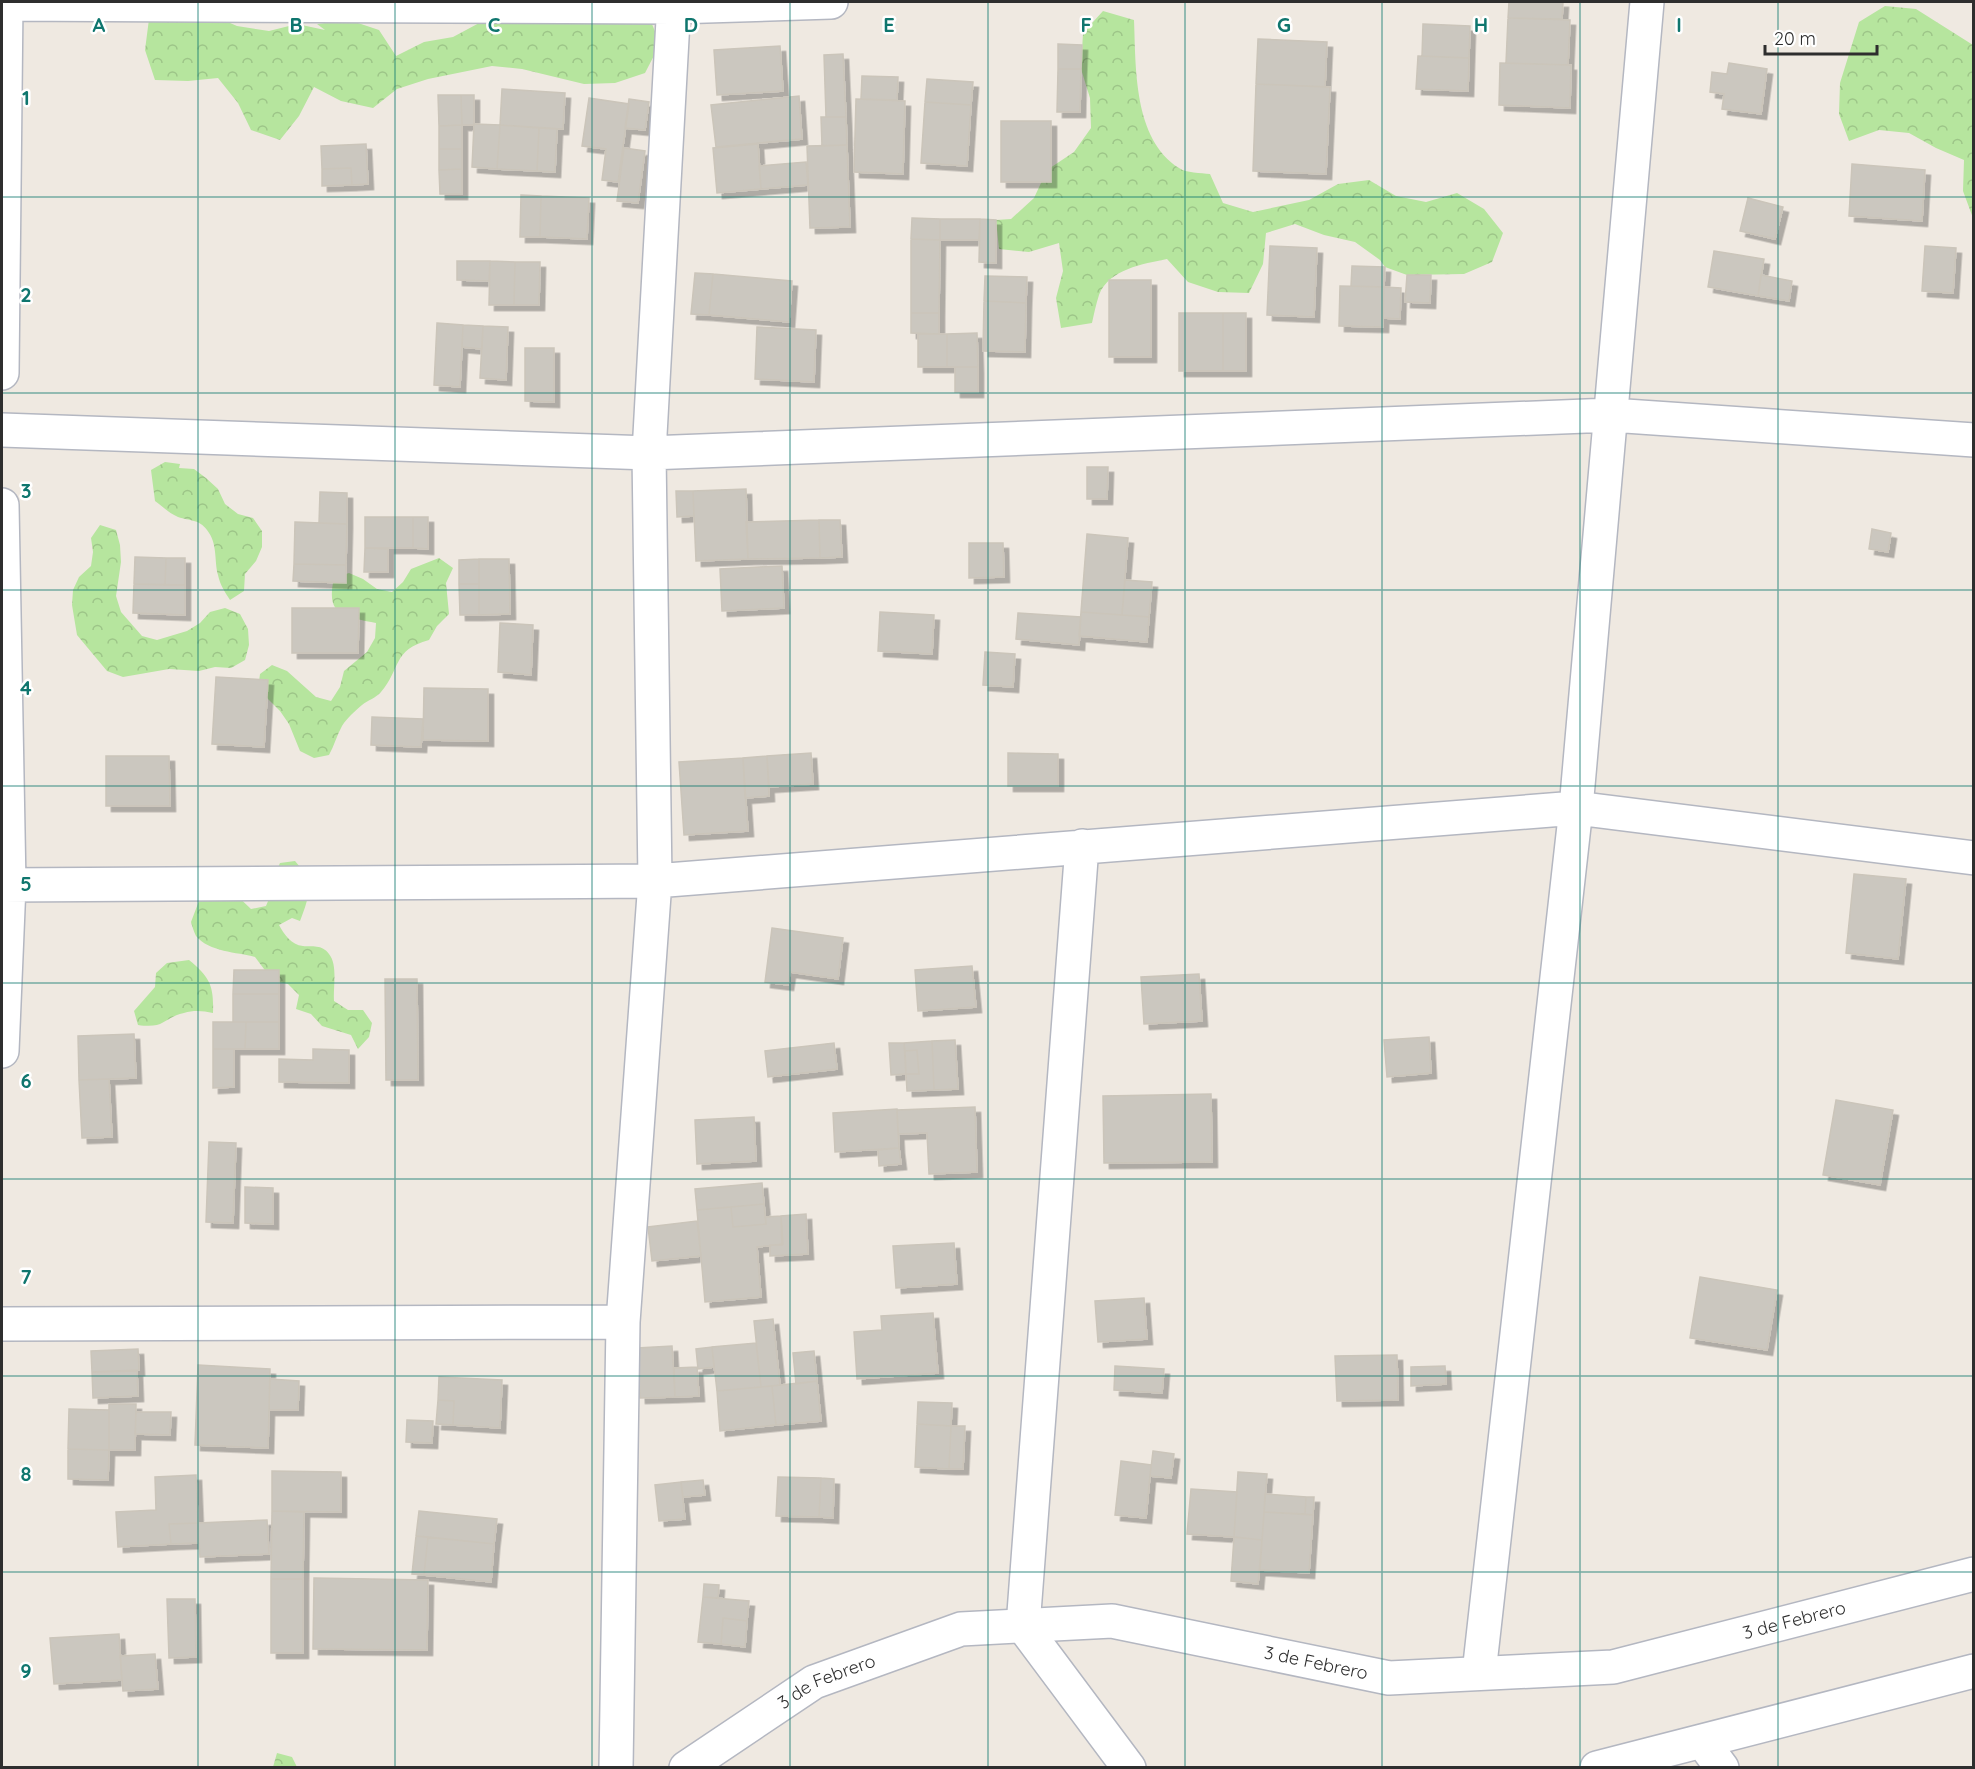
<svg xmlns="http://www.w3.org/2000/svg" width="1975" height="1769" font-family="Quicksand,sans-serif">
<defs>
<pattern id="forest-crowns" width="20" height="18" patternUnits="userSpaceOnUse" patternTransform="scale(1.5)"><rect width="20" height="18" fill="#b6e59e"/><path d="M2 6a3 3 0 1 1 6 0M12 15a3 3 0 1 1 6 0" fill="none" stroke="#9dc588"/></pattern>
<filter id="shadow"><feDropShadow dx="5.5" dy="5.5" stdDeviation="0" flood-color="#0004"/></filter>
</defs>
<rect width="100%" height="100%" fill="#efe9e1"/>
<path fill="url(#forest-crowns)" d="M1885,6L1916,9L1973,45V218L1963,191L1964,160L1936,148L1909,133L1879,130L1849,141L1839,114L1840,83L1859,22Z
M1103,11L1134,20C1136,67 1133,139 1179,168C1186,173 1201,173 1210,174L1223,203L1253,212L1309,200L1338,184L1369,180L1396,196L1426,202L1457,193L1484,209L1503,233L1492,262L1464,274L1407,275L1385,267L1380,260L1355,242L1324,235L1295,224L1266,233L1263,264L1249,293L1218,292L1188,282L1167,259C1143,264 1109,269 1099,295C1096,304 1094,314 1092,323L1061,328L1056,298L1063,271L1059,243L1029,252L999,249L996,220L1011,219L1034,198L1047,170L1074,152L1091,128L1090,98L1081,69L1083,33Z
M207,13L237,26L269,31L297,24L325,30L317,24L349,20L379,30L396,56L424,42L453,37L481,22L648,14L660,44L645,73L615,83L584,84L522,69L492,66L428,79L397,89L373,108L341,101L314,87L299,116L280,140L251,130L238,103L218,78L188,81L155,80L145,50L149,19Z
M165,462L180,464L179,468L194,469L206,478L218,489L225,504L238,514L253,518L262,531V547L256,561L245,574L244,591L230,600C225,592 220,585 218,575C214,560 218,544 207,530C199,519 190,521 178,517C169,513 163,507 155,501L151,470Z
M100,525L116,530L120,545L121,562L116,596L121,612L142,636L157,640L187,631L200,623L210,612L225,608L240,614L248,629L249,645L245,660L231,668L215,667L199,671L169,669L123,677L107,671L77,635L72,605L73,590L79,577L91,566L93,552L91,538Z
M439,558L453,568L446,583L449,614L437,626L429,640C392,650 401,669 381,692C376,698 368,700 362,705C355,711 347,718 342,726C337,735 334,746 329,755L314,758L300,751L289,724L280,711L258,689L260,674L272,665L287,671L316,697L331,701L340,687L344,671L367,652L375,638L376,623C345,616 325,617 334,578L349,573L363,579L377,589L392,592L403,582L411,569Z
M295,861C314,883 310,895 300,921L292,918L279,925C284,934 291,945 303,946C312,947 322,944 329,954C338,965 333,987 334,1001L348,1010H363L372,1023L369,1037L358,1049L351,1035L322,1026L311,1014L296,1009L299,995L288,984L273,981L255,957C237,952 209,952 196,936C194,932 192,926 191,922L202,893L228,887L251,909L266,906C273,891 273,877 280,863Z
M189,960C210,977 214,986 213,1013C203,1011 194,1010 184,1013C162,1018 166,1029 138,1025L134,1011L155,987L156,973L167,963Z
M277,1753L292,1757L297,1767H273Z"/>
<path fill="#cbc7bf" stroke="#cbc5ba" stroke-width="1.5" filter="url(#shadow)" d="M1509,2H1563L1562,19L1508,18Z
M1508,18L1570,20L1568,65L1506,63Z
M1423,24L1470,26L1469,58L1422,56Z
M1258,39L1327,42L1325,87L1256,84Z
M1058,44L1082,45L1081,69H1058Z
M780,46L783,91L717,95L714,50Z
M843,54L846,117H826L824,55Z
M1418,56L1469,58L1468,91L1416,89Z
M1500,63L1571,65L1570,108L1499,105Z
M1729,63L1767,69L1761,114L1722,109L1724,94L1710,92L1712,72L1727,74Z
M1058,69H1081L1080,112H1057Z
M862,76L898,77L897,100L861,99Z
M927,79L973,82L971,105L925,102Z
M1256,84L1330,87L1326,174L1253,171Z
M502,89L565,93L563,129L500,125Z
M438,95H461L462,125L439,126Z
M461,95H474V125H462Z
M799,96L802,139L716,147L711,105Z
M589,98L629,104L618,182L602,180L606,149L582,146Z
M629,99L649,102L645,130L625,128Z
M856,99L905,101L903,174L854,172Z
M925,102L971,105L967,166L921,163Z
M821,117H846L847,145L822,146Z
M1001,121H1051V182H1001Z
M474,124L500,125L497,169L472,167Z
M462,125V149H439V126Z
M500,125L539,128L537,171L497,169Z
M539,128L557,129L555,172L537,171Z
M366,144L368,184L352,185L351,168L322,169L321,146Z
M758,144L761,189L717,193L713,148Z
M847,145L850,227L810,228L807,146Z
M624,148L645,151L638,203L617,201Z
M439,149H462V169L439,170Z
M806,162L808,185L761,189L759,166Z
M1852,164L1925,170L1922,221L1849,216Z
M351,168L352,185L322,186V169Z
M462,169V194H440L439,170Z
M521,195L541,196L540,237H520Z
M541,196L589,198L587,239L540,237Z
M1748,198L1783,207L1775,239L1740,231Z
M912,218L940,219V240L911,239Z
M940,219H980L979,240H940Z
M980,219L996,220V263L979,262Z
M911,239L940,240L939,313H911Z
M1270,246L1317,248L1314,317L1267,315Z
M1925,246L1956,248L1953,293L1922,291Z
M1714,251L1764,259L1758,296L1708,287Z
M457,261H490L489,281L457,280Z
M490,261L515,262L514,305H489Z
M515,262H540L539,305H514Z
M1352,266L1385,267L1384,287L1351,286Z
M695,273L713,274L709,315L691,314Z
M713,274L792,281L789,322L709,315Z
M1407,275H1431L1430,303L1405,302Z
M1761,275L1792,281L1789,301L1758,296Z
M985,276L1027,277L1026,303L984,301Z
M1109,280H1151V357H1109Z
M1340,286L1384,287L1383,327L1339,326Z
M1384,287L1401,288L1400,319L1383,318Z
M984,301L1026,303L1025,352L983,351Z
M911,313H939V334L911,333Z
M1179,313H1223V371H1179Z
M1223,313H1246V371H1223Z
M437,323L463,325L460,387L434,385Z
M463,325L483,326L482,349L462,347Z
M483,326L508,327L506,380L480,378Z
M757,327L816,330L814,382L755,379Z
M977,333L978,367H947V334Z
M918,334H947V367H918Z
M525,348H554V402L525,401Z
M955,367H978V392H955Z
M1087,467H1108L1107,499H1087Z
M746,489L748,559L696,561L693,491Z
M676,491H693L694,516L677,517Z
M320,492L347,493V524L319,523Z
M365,517H413V548H365Z
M413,517H428V549L413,548Z
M819,520H840L842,557L820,558Z
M819,520L820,558L748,559L746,522Z
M295,522L347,524L346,565L294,564Z
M1872,529L1891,533L1888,552L1869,549Z
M1087,534L1128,538L1122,615L1081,612Z
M969,543H1003L1004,577L969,578Z
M365,548L388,549V572H364Z
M135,557L166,558L165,585L134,584Z
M166,558H185V585H165Z
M479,559V584H459V560Z
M479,559H509L510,614L479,615Z
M294,564L346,565V583L293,581Z
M782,566L784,608L722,611L720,569Z
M1125,580L1152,582L1149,617L1122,615Z
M134,584L185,585V615L133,613Z
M459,584H479V615H460Z
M292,608H359L358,653H292Z
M880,612L934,615L932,654L878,651Z
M1081,612L1149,617L1147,642L1079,636Z
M1018,613L1081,617L1079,645L1016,639Z
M500,623L533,625L531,675L498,672Z
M985,652L1015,654L1013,687L983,685Z
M216,677L268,680L264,747L212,744Z
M424,688L488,689V741L423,740Z
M372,717L423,719L421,747L371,745Z
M811,753L813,784L769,787L767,756Z
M1008,753L1058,754V786H1008Z
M106,756H169L170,806H106Z
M767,756L769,796L745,798L743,758Z
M743,758L748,831L684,835L679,762Z
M1854,874L1906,879L1898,959L1846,953Z
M772,928L843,938L838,979L790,972L788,985L765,982Z
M972,966L976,1007L918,1011L915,970Z
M234,970H279V994H233Z
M1199,974L1202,1021L1144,1024L1141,977Z
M385,979H417L418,1080H386Z
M233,994H279V1022H233Z
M213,1022H246L245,1049H213Z
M246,1022H279V1049H245Z
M134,1034L136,1078L79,1080L78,1036Z
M1429,1037L1431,1073L1387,1077L1384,1040Z
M955,1040L958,1089L934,1090L932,1041Z
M932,1041L934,1090L907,1091L906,1074H919L917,1050L905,1051L904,1043Z
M834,1043L837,1069L768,1077L765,1051Z
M889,1043H904L906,1074L891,1075Z
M213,1049H234V1087L213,1088Z
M313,1049L349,1050V1083L279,1082V1059L313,1060Z
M917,1050L919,1074H906L905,1051Z
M109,1079L112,1137L82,1138L79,1080Z
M1211,1094L1212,1162L1104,1163L1103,1096Z
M1836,1100L1893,1110L1880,1185L1823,1175Z
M975,1107L977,1172L929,1174L927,1133L898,1134L897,1110Z
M897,1109L899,1148L835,1152L833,1113Z
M754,1117L756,1161L697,1164L695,1120Z
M209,1142L236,1143L233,1223L206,1222Z
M899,1148L901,1164L879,1166L878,1150Z
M762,1183L764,1204L697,1210L695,1189Z
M245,1187L273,1188V1224L245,1223Z
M764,1204L766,1224L733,1227L731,1207Z
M731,1207L733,1227L766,1224L765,1217L781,1216L783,1244L757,1247L761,1297L705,1302L697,1210Z
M806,1214L808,1254L770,1256V1245H782L781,1216Z
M697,1221L701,1256L652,1261L648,1227Z
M954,1243L957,1284L896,1288L893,1246Z
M1700,1277L1777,1290L1767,1350L1690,1338Z
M1144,1298L1147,1339L1098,1342L1095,1301Z
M933,1313L938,1373L857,1379L854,1332L882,1330L881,1316Z
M773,1319L780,1385L761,1387L754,1321Z
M756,1343L761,1387L717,1391L712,1347Z
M672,1346L675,1397L640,1398L637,1348Z
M712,1347L714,1367L698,1369L696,1349Z
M138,1349L139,1370L92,1372L91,1351Z
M814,1351L817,1381L796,1384L793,1353Z
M1397,1355L1398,1400L1337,1401L1335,1356Z
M198,1365L270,1369L268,1448L195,1445Z
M1115,1366L1164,1369L1162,1393L1114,1390Z
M1445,1366L1446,1384L1411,1386V1367Z
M697,1367L699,1396L675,1397L674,1368Z
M137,1371L138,1396L93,1398L92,1372Z
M439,1377L502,1380L500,1428L453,1425L454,1401L438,1400Z
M270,1379L299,1381L298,1410H269Z
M817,1381L821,1421L776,1425L772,1386Z
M772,1386L776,1425L720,1431L717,1391Z
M438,1400L454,1401L453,1425L436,1424Z
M918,1402L952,1403L951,1426L917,1424Z
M109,1404H136L135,1450H109Z
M69,1409L109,1410V1450L68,1449Z
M136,1412H171L170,1435L135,1434Z
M407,1420L433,1421L432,1443L406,1442Z
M917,1424L951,1426L949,1469L915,1467Z
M951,1426H965L963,1469H949Z
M68,1449L109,1450L108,1480L68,1479Z
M1153,1451L1174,1454L1171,1478L1150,1476Z
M1121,1461L1151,1465L1146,1518L1115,1515Z
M272,1471L341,1472V1512L272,1511Z
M1238,1472L1267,1474L1262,1540L1234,1537Z
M196,1475L198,1523L169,1524L171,1544L118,1547L116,1512L156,1510L155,1477Z
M778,1477L821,1478L819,1517L776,1516Z
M821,1478L834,1479L833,1518L819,1517Z
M703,1480L705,1495L683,1497L681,1482Z
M681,1482L685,1519L659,1521L655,1485Z
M1191,1489L1237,1492L1234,1537L1187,1534Z
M1265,1494L1306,1497L1305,1514L1264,1512Z
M1306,1497H1314L1313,1515L1305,1514Z
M272,1511L304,1512L303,1579H271Z
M419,1511L497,1519L494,1544L416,1536Z
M1264,1512L1313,1515L1309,1573L1260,1570Z
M267,1520L269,1554L200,1557L198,1523Z
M198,1523L199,1543L171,1544L169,1524Z
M416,1536L428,1537L424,1575L412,1574Z
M428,1537L494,1544L491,1582L424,1575Z
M1234,1537L1262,1540L1258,1584L1231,1581Z
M314,1578L428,1580L427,1650L313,1649Z
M271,1579H303V1653H271Z
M704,1584L719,1585L718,1598L703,1597Z
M703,1597L749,1601L747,1621L723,1618L721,1644L698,1642Z
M167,1599H195L196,1657L169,1658Z
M723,1618L747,1621L745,1647L721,1644Z
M119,1634L122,1680L54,1684L50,1638Z
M155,1654L158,1689L123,1691L120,1656Z"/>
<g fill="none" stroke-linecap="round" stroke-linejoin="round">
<g stroke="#b4b7c1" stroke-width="36">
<path id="street" d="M2,4L674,7L831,2
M2,373L6,2
M2,430L649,453L1611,415L1974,440
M2,505L9,885L2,1051
M1082,846L1023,1626L1129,1768
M2,885L655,881L1576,808L1974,858
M2,1324L623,1322
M1479,1673L1576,808L1647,2
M1702,1741L1722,1768
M616,1768L623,1322L655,881L649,453L674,2
M1597,1768L1974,1671"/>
</g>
<g stroke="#b4b7c1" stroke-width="36">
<g id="secondary">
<path id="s1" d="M686,1768L814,1682L961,1629L1112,1621L1389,1678L1613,1667L1974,1574"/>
</g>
</g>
<use href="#street" stroke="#fff" stroke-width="33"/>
<use href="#secondary" stroke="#fff" stroke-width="33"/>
</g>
<path fill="none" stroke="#0f766e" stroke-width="1.5" stroke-opacity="0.55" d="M198,2V1768M395,2V1768M592,2V1768M790,2V1768M988,2V1768M1185,2V1768M1382,2V1768M1580,2V1768M1778,2V1768M2,197H1974M2,393H1974M2,590H1974M2,786H1974M2,983H1974M2,1179H1974M2,1376H1974M2,1572H1974"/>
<g text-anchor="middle" stroke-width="5" stroke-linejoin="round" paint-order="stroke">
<g font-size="18" fill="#2e2e2e" stroke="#fff">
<text dy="6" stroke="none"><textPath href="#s1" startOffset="1156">3 de Febrero</textPath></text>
<text dy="6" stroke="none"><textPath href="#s1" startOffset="670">3 de Febrero</textPath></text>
<text dy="6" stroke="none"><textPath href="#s1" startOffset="166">3 de Febrero</textPath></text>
</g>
</g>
<g font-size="20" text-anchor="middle" font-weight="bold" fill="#0f766e" stroke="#fff" stroke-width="5" stroke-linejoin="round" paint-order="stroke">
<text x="99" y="32">A</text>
<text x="296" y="32">B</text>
<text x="494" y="32">C</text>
<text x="691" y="32">D</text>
<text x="889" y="32">E</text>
<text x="1086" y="32">F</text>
<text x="1284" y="32">G</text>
<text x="1481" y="32">H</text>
<text x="1679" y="32">I</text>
<text x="26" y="105">1</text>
<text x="26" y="302">2</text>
<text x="26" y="498">3</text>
<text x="26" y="695">4</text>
<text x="26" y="891">5</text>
<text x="26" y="1088">6</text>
<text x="26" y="1284">7</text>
<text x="26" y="1481">8</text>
<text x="26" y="1678">9</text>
</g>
<rect width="1975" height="1769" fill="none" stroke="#2e2e2e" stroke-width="6"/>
<path d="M1765 45v9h112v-9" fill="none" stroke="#2e2e2e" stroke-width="3"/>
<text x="1774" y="45" font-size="18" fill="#2e2e2e" stroke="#ffffff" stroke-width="4.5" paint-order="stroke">20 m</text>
</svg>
